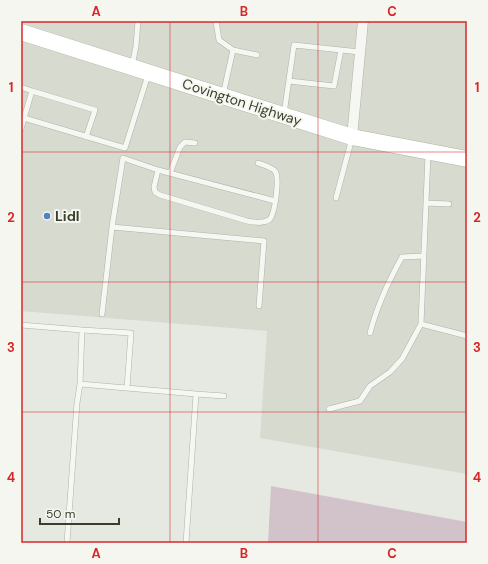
<svg xmlns="http://www.w3.org/2000/svg" width="488" height="564" font-family="'DM Sans',sans-serif">
<rect width="100%" height="100%" fill="#e6e9e1"/>
<path fill="#d6dacf" d="M21,21H467V474L260,438L267,331L21,311Z"/>
<path fill="#d2c3cb" d="M271,486L467,522V543H268Z"/>
<g fill="none" stroke-linecap="round" stroke-linejoin="round">
<g stroke="#aeb3a6" stroke-width="6">
<path id="lane" d="M216,21L219,40L233,50L223,95
M233,50L257,55
M132,66L136,46L138,21
M289,81L334,86L341,50
M21,87L32,91
M284,114L294,45L360,52
M24,118L32,91L95,110L86,137
M21,129L24,118L125,148L148,75
M158,170L154,187L155,192L160,195L247,221C254,222 262,224 269,220C275,215 280,178 275,171C271,167 263,165 258,163
M170,173L180,147L185,142L195,143
M336,198L352,138
M426,203L449,204
M112,227L264,241L259,306
M102,314L112,227L123,158L158,170L275,201
M421,324L467,336
M21,325L82,330L80,384L196,394L186,543
M82,330L131,333L127,388
M370,333C377,306 388,282 402,257L424,256
M196,394L224,396
M329,409L360,401L370,386L390,372L402,359L421,324L428,154
M67,543L77,403L80,384"/>
</g>
<g stroke="#aeb3a6" stroke-width="11">
<path id="street" d="M352,137L363,21"/>
</g>
<g stroke="#aeb4a1" stroke-width="17">
<path id="primary" d="M21,32L352,137L467,159"/>
</g>
<use href="#lane" stroke="#f6f7f3" stroke-width="5"/>
<use href="#street" stroke="#f6f7f3" stroke-width="10"/>
<use href="#primary" stroke="#fff" stroke-width="16"/>
</g>
<path fill="none" stroke="#d62828" stroke-width="1" stroke-opacity="0.55" d="M170,21V543M318,21V543M21,152H467M21,282H467M21,412H467"/>
<circle fill="#4e83c5" stroke="#f5f6f0" stroke-width="1.5" cx="47" cy="216" r="4"/>
<g text-anchor="middle" stroke-width="4" stroke-linejoin="round" paint-order="stroke">
<g font-size="14" fill="#383f2a" stroke="#f5f6f0">
<text transform="translate(242 102) rotate(18)" y="5">Covington Highway</text>
</g>
<g font-size="14" font-weight="bold" fill="#383f2a" stroke="#f5f6f0" text-anchor="start">
<text x="55" y="221">Lidl</text>
</g>
</g>
<rect width="488" height="564" fill="none" stroke="#f5f6f0" stroke-width="44"/>
<path d="M40 518v6h79v-6" fill="none" stroke="#383f2a" stroke-width="2"/>
<text x="46" y="518" font-size="12" fill="#383f2a" stroke="#f5f6f0" stroke-width="3" paint-order="stroke">50 m</text>
<rect x="22" y="22" width="444" height="520" fill="none" stroke="#d62828" stroke-width="1.5"/>
<g font-size="13" text-anchor="middle" font-weight="bold" fill="#d62828">
<text x="96" y="16">A</text>
<text x="244" y="16">B</text>
<text x="392" y="16">C</text>
<text x="11" y="92">1</text>
<text x="477" y="92">1</text>
<text x="11" y="222">2</text>
<text x="477" y="222">2</text>
<text x="11" y="352">3</text>
<text x="477" y="352">3</text>
<text x="11" y="482">4</text>
<text x="477" y="482">4</text>
<text x="96" y="558">A</text>
<text x="244" y="558">B</text>
<text x="392" y="558">C</text>
</g>
</svg>
